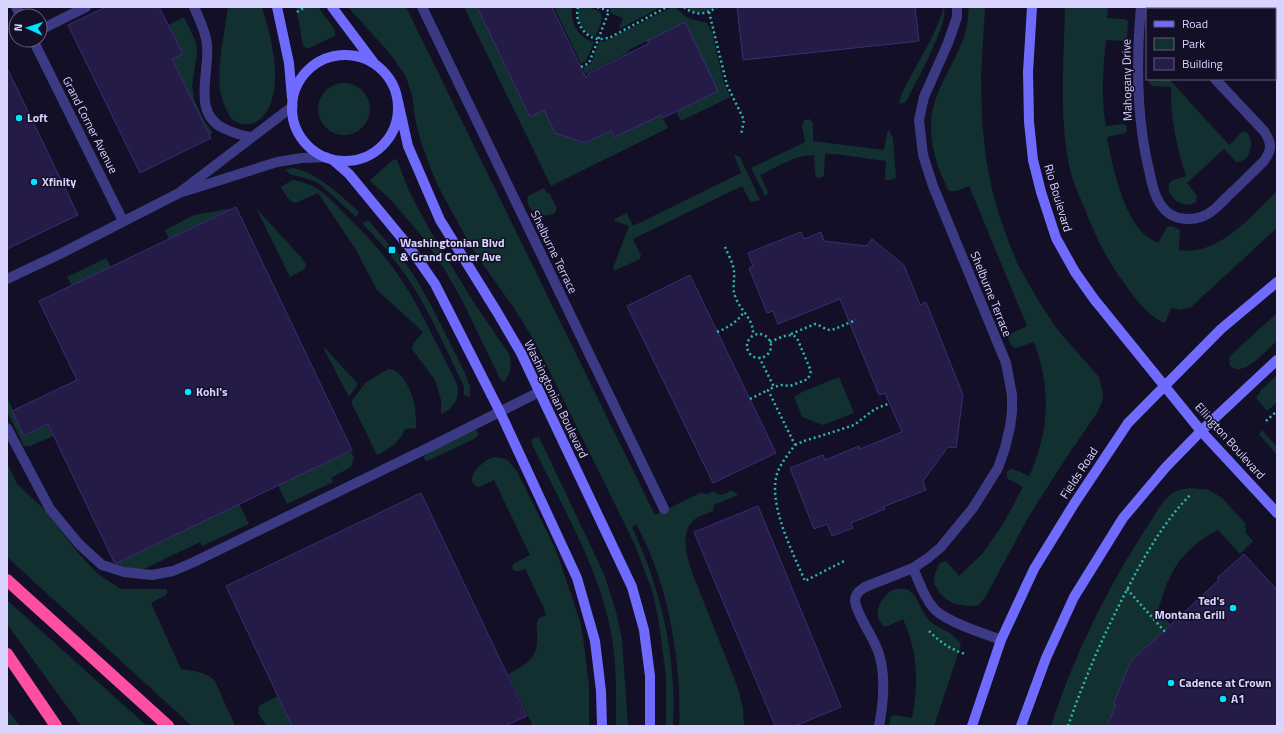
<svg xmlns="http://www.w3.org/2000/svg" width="1284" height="733" font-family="'Titillium Web',sans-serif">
<rect width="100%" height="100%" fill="#130f26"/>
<path fill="#12302f" d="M228,7H262C271,38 281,72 271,103C266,116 256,127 241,124C239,123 235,122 233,120C227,115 221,97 220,89C217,65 225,31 228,7Z
M296,7H318L335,30V36L307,49L303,46Z
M348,7H406L655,515L700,493L708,494L712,492H714L721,495L727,493L731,490L738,494V495L714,505L713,511C706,514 698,516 693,521C679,534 688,560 693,575L738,688L743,708L744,726H679C680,714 679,701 679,689C676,635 663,572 636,524L632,527C661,589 677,657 673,726H666V676L658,617L652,590L634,543L535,342L514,308L489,273L470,245L438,186L431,169L421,142L415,118L412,95L406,77L392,56Z
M464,7H478L544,110L556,133L585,143L611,131L615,137L661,115L668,128L551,186Z
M554,7H572C570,24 578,37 594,42L586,61L581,64Z
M579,7C586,7 603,8 602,19C601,25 597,31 595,37C583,33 574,20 579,7Z
M609,7H661L619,29L623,18L612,14Z
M672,7H676C686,20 693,19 707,23L712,32L723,80L730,97L681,121L676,111L685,23L628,50L629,52L585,74L583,68L591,64L599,42L605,41Z
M685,7H716C706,13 695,15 685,7Z
M944,7C949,23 917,80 908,98L906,102L899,104L901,95C915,66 935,38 944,7Z
M969,7H985L981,78L982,122L986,159L992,189L1000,218L1008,240L1018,265L1038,300L1057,329L1099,377L1103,393L1102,402L1097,413L1066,458L1029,516L986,596L979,605C962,608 945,604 936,587C933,581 934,575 937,569C939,564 941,562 946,561L959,576L982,554L1003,524L1023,487L1008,479L1007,477V472L1011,469H1013L1029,476C1050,431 1051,387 1034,342L1016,348C1011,347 1009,342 1008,337L1010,334L1027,326L969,186C963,188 955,194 948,190C941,174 934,158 932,141C926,98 949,76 963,40C967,29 968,18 969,7Z
M1065,7H1108L1107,18L1124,19L1128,21L1127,38L1126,40L1122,41L1106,40C1103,68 1101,98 1106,126L1123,124L1126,125L1127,130L1125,133L1107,137C1112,165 1123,216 1145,235C1149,238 1154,241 1158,243L1167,227L1172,226L1180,230L1179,250C1219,256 1251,216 1277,191V228L1191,307L1180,310L1171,308L1165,323C1147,316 1133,296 1122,280C1104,256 1093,230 1082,202C1076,188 1070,174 1068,159C1059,109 1064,57 1065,7Z
M184,17L196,42L197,54L192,85L195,102L205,122L213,133L209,135L172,59L183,54L168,25Z
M1149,79H1169L1229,145L1242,132H1247C1255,142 1251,162 1236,162L1224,149L1187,183L1197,196L1196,202C1184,210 1166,198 1169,183L1173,180L1186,176C1176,143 1171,121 1171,87L1152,86L1149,83Z
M318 109a26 26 0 1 1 52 0a26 26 0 1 1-52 0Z
M809,119L813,123V141L884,150L887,133L889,130L893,138L896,178L890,180H886L885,178L886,161L835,154H825L824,176L820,178L816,177L815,173L814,155C795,155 777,167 760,175L768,192L767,195L765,196L751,168L805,142L802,127L804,120Z
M734,155L740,157L760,200L753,202L750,201L742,186L633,239L641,255L640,259L614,271L613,268L629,226L615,221L614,219L627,213L633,226L741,173Z
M394,159L397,160L409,191L428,227L471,298L509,354C512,364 511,373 505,381H503L500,379L462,300L443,267L421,235L389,198L370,181L371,179Z
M293,168C315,171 343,197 359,212L356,217L321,185C312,179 303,178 293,175C290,175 287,171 285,169Z
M292,180C319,184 329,198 347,216C364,232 380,250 394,269C409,290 421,312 432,335C441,351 449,368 457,384C460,399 454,408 441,414V400L435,380L412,349L413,344L423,332L377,290L356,250L318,193L296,203C288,202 285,193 281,187Z
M544,188L547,193H549L557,208L555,213C544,220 524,211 528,196Z
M233,208L169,239L165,230L194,215Z
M256,208L257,209L264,217L301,257L306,264L305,269L290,277Z
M368,220L391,247L387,250L362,223Z
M396,250L417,280L433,309L465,373L470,387V397L464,395V387L461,380C441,339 421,291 391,256Z
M106,258L111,267L72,286L67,277Z
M1277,313V341C1268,349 1249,371 1236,369C1235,369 1231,366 1230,366L1229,359L1232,354Z
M325,348L358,384L349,397L324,349Z
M388,369C402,368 411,391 414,402C416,411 416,420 416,428L405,429C401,441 388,450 377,455L351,402L365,383Z
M1277,375V402L1267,411L1256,398L1261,390Z
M839,377L854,413L823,425L802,417L794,397L802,392Z
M7,397L24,436L48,425L53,436L30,446H24L7,411Z
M475,430L479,433L476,438L432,459L426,461L425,460L424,457L426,454Z
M1262,430L1277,447V455L1259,434Z
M539,437L604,574L616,611L622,640L628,726H616C616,695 617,663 611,632C598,564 560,504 531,442L533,438Z
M351,451L354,458L351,467L331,478L333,482L287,504L278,485Z
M494,457L503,458L508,460L518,473L554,546L560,562L580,621L584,644L589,686V726H533L508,674C520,668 536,660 537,644C538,637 536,629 537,622L539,618L546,615L543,606L525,569C520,571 516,574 512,568L513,564L530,555L494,480L479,487C460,481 484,459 494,457Z
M7,463L17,484L43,508L79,554L98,574L121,589H166L167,592L166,595L151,603L181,669C192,671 206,671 215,681L235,726H192L7,557Z
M1190,488L1209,490L1222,498L1245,523L1246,533L1253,541L1240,554L1218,530C1199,539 1180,556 1171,575C1165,586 1162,599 1158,610L1170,624L1161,633L1116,705L1107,726H1051C1074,655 1108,586 1149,524C1156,513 1163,498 1175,492C1179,489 1186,489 1190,488Z
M239,504L249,524L202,546L200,542L140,571L115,564Z
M895,589C900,589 906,588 910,591C919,598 921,612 929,620C940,631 952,629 961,645L934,726H890C889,723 890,718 893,715L912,718C919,680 918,654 903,619L888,626H884C870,615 882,594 895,589Z
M7,600L147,726H81L7,624Z
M278,696L292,726H267C263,720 255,713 260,705Z
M7,709L20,726H7Z"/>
<path fill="#241b47" stroke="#3b2d73" d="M106,7H159L183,54L172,59L211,138L140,173L68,25Z
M477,7H552L586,78L589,73L650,43L647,41L685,22L718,91L663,118L661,115L615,137L611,131L585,143L555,133L544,110L530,117Z
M737,7H915L919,41L743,60Z
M7,68L78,215L7,249Z
M236,207L352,450L117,563L114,562L48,424L24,436L12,411L77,380L39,301Z
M801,232L804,239L821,232L824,241L866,246L872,239L904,265L920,305L926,302L963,395L956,448L948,447L923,481L926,490L883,507L885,509L851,523L853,528L832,536L827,524L814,529L790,468L823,455L825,460L859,446L860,449L902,432L885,393L879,395L840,299L778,324L773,311L767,313L749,268L753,266L748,253Z
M690,275L776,453L713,483L627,306Z
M421,493L527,716L505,726H292L226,586Z
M758,506L841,707L795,726H775L694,532Z
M1244,554L1277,590V726H1107L1116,705L1113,704L1131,661L1219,580L1217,578Z"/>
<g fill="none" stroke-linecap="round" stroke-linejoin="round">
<path stroke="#2fb8b0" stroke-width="2.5" stroke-dasharray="2 3" stroke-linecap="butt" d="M578,7C574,21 584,38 599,39C602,39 606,38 609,38L667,7
M684,7C694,16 706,15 717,7
M297,12L305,7
M709,12L727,85L744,120L741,135
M581,67L589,63L609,11L597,7
M725,247C728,254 733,263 734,271C735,279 732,288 735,296C740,311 754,318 753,335
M717,332C729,327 737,322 744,312
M791,334L815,324C821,325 826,331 832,330L856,320
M747 346a12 12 0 1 1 24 0a12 12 0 1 1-24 0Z
M770,342C778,339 790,331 797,338L811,371L808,379L790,386L781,385L774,387
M759,357L774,387L768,390L795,445C789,453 782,462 778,471C766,501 793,553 805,581L846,560
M750,399L768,390
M1266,421L1277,411
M795,445L804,441L827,434L854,425L875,409L890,403
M1127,589L1166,633
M929,631C940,642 950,649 965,654
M1068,726C1085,677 1105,631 1129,586C1146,553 1164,522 1190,495"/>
<path stroke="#3d3a85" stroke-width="10" d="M16,7L21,16
M194,7C199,19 206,31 207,45C210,73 191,114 225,129C234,133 242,136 252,137
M40,30L86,7
M33,40L123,221
M293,106L179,193L277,162L302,158L326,157
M7,279L60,254L179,193
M7,428L50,509L79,544L102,565L124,572L152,575L173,571L194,562L436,444L539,392"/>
<path stroke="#3d3a85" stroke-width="10" d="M422,7L664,509
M1141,7C1136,62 1136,116 1149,170C1152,184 1155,201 1166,211C1174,219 1190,221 1201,217C1213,213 1222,202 1231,193C1242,183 1253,172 1264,161C1272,149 1272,144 1264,131L1215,79
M913,568L928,558L941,547L973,508L998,468L1005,448L1010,427L1012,412V395L1006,363L933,186L923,155L919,120L924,97L948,43L957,17V7
M879,726C884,700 887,668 875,644C870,633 856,612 855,601C855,594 859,591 865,587L913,568C919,582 927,605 939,613C955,625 983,633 1001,640"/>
<path stroke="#6f6bff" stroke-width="10" d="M277,7L289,63L292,98
M332,7L374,63
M1032,7L1028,72L1029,122L1033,160L1041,192L1056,238L1075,272L1094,299L1201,431L1277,513
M292 108a53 53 0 1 1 106 0a53 53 0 1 1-106 0Z
M397,97L408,146L440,220L497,312L521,353L632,587L644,630L650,676V726
M333,160L349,174L410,248L435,284L500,412L577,578L595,641L601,691L602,726
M972,726L1001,640L1034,569L1074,504L1128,423L1221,329L1277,282
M1021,726L1046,658L1074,597L1123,518L1166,467L1201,431L1277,360"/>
<path stroke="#ff4fa3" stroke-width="12" d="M7,580L168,726
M7,654L56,726"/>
</g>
<g fill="#00e5ff" stroke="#130f26" stroke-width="1.5">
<circle cx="19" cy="118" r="4"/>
<circle cx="34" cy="182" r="4"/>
<rect x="388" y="246" width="8" height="8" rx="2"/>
<circle cx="188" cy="392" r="4"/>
<circle cx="1233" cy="608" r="4"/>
<circle cx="1171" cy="683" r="4"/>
<circle cx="1223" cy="699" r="4"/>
</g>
<g text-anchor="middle" stroke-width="3" stroke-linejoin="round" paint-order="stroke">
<g font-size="12" fill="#d9d4ff" stroke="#130f26">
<text transform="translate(1127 80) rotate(-91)" y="4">Mahogany Drive</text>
<text transform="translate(90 125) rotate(63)" y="4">Grand Corner Avenue</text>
<text transform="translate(1058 198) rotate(73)" y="4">Rio Boulevard</text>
<text transform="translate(554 252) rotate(64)" y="4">Shelburne Terrace</text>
<text transform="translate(991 294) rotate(68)" y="4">Shelburne Terrace</text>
<text transform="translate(556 399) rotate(64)" y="4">Washingtonian Boulevard</text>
<text transform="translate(1230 441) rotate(48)" y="4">Ellington Boulevard</text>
<text transform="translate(1079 473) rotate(-57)" y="4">Fields Road</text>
</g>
<g font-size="12" font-weight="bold" fill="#d9d4ff" stroke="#130f26" text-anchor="start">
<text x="27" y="122">Loft</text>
<text x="42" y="186">Xfinity</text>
<text x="400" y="247">Washingtonian Blvd<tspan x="400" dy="14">&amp; Grand Corner Ave</tspan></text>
<text x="196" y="396">Kohl's</text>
<text x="1225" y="605" text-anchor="end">Ted's<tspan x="1225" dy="14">Montana Grill</tspan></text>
<text x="1179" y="687">Cadence at Crown</text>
<text x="1231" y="703">A1</text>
</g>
</g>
<rect width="1284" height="733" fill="none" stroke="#d9d4ff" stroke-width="16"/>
<rect x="1146" y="8" width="130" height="72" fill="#130f26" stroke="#625e7d"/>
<rect x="1154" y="21" width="20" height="6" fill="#6f6bff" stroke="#625e7d"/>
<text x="1182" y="28" font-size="12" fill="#d9d4ff">Road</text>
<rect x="1154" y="38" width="20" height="12" fill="#12302f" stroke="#625e7d"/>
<text x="1182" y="48" font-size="12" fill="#d9d4ff">Park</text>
<rect x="1154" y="58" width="20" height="12" fill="#241b47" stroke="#625e7d"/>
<text x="1182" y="68" font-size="12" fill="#d9d4ff">Building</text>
<g transform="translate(28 28) rotate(273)"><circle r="19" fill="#130f26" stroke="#625e7d"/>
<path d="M0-3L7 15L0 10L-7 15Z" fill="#00e5ff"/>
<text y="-6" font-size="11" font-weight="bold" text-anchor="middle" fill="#d9d4ff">N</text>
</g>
</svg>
